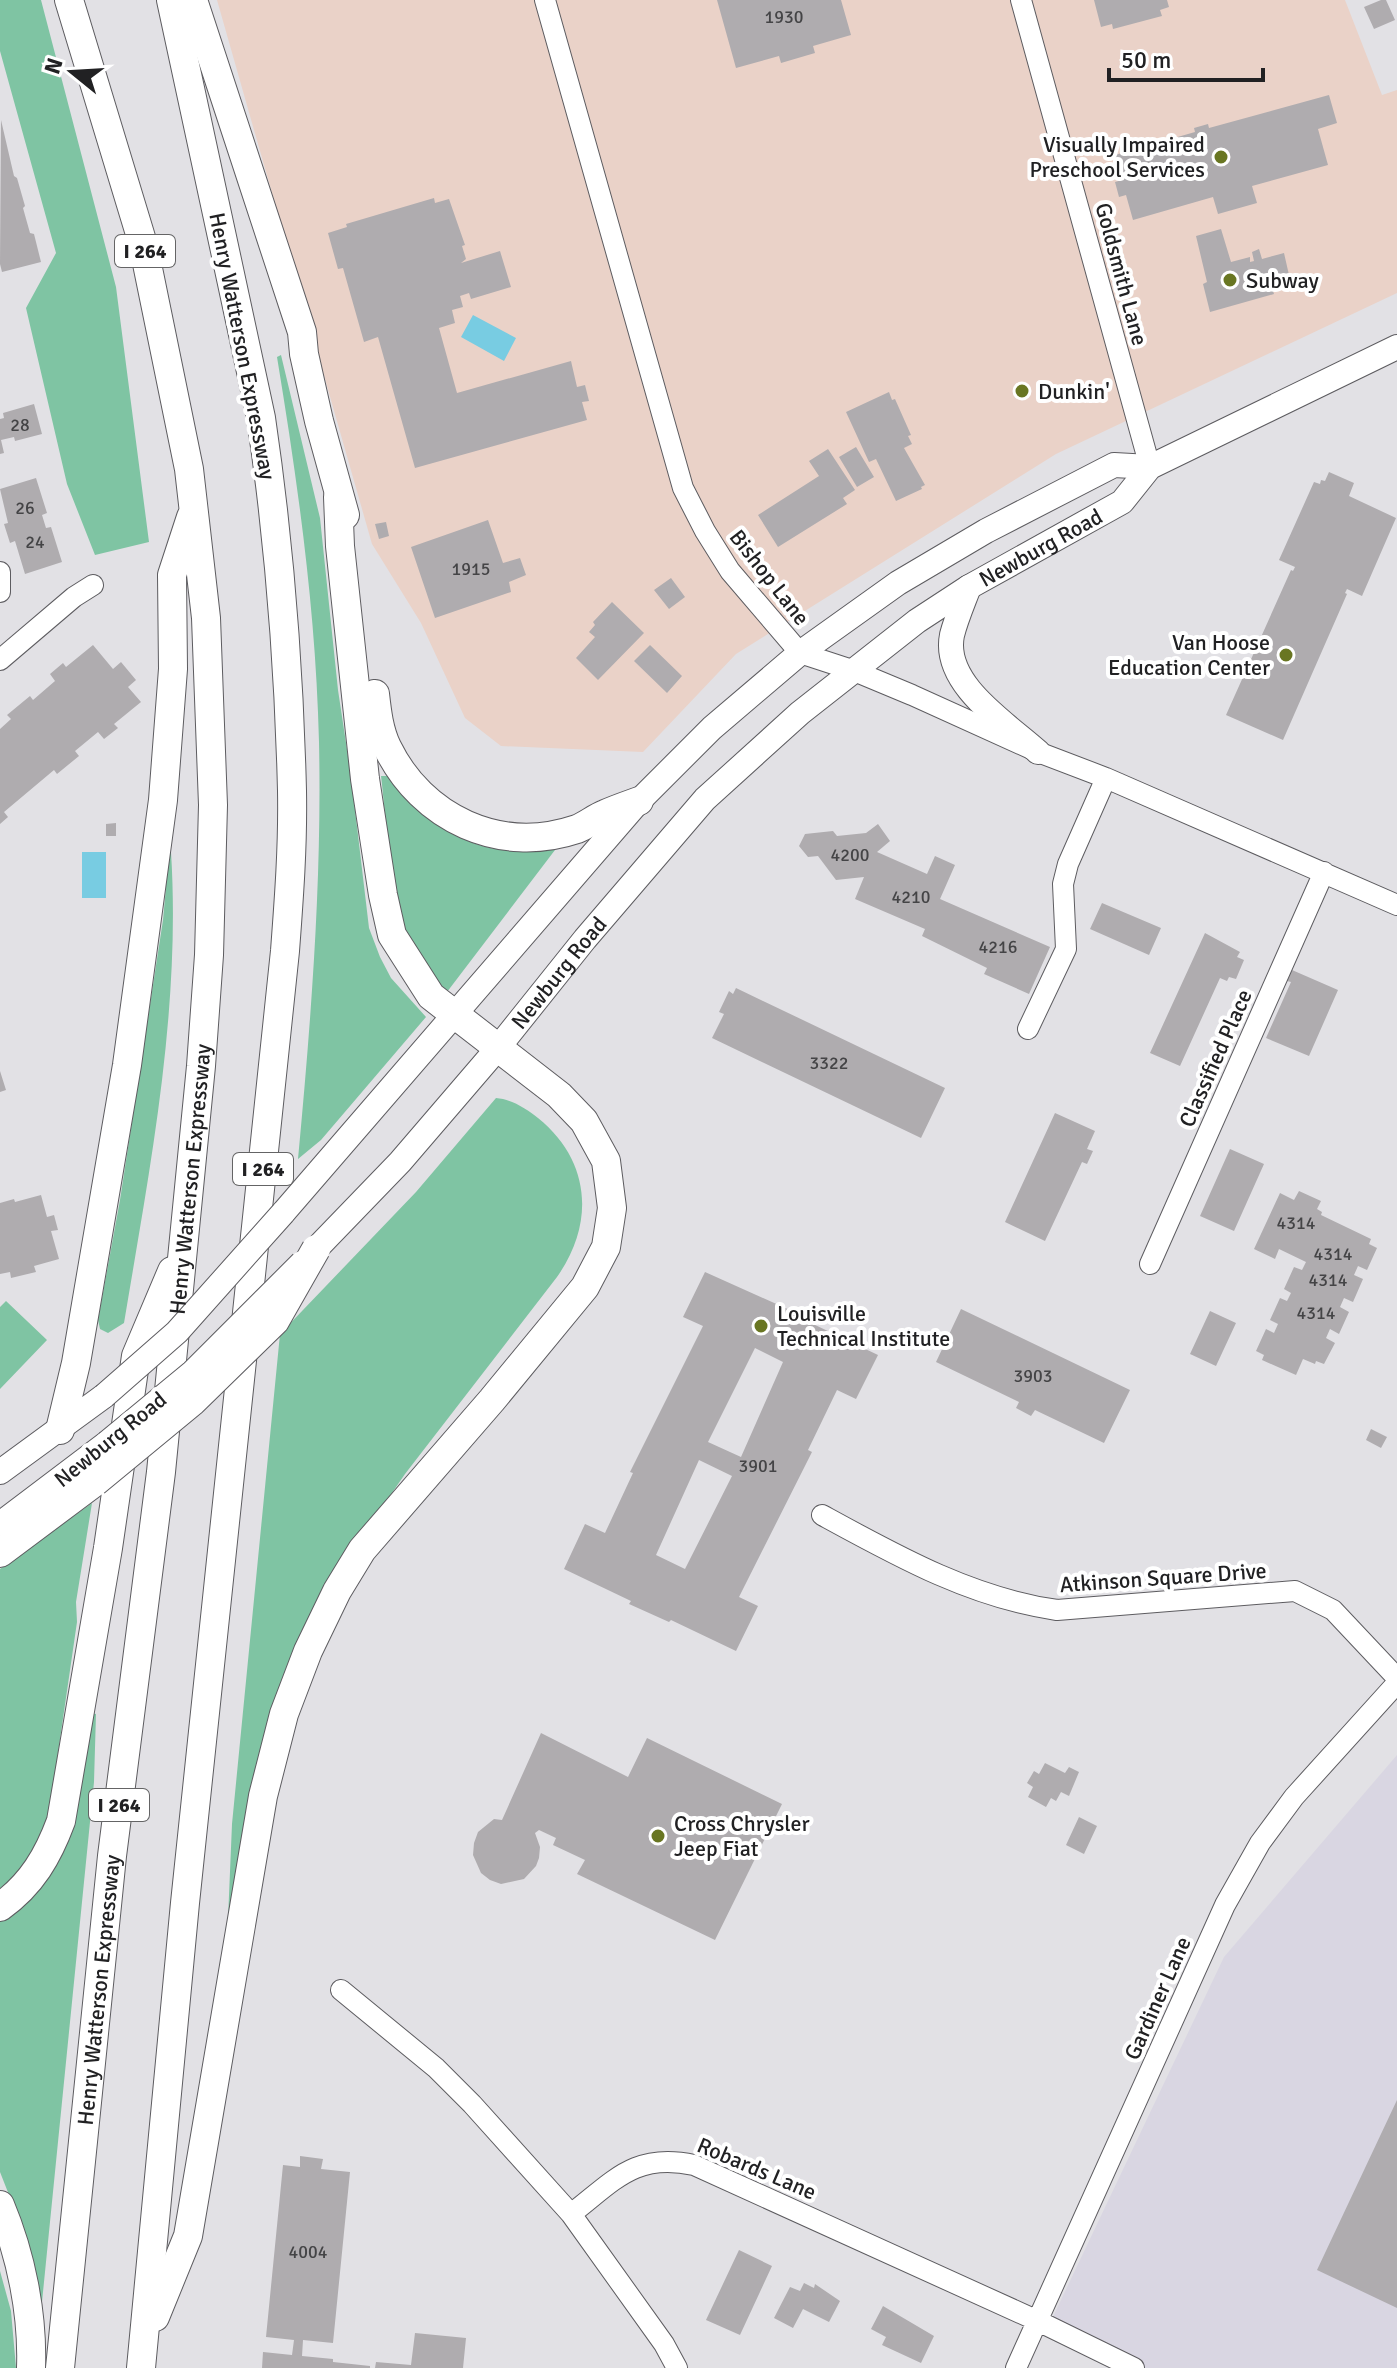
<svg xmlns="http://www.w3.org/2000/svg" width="1397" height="2368" font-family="Signika,sans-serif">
<rect width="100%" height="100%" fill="#e2e1e5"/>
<path fill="#ead2c8" d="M217,0H1345L1382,95L1397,90V293L1056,454L736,654L643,752L501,746L465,718L421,623L372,544Z"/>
<path fill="#d9d6e2" d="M1397,1755V2368H1143L1051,2321L1224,1957Z"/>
<path fill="#7fc4a3" d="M0,0H41L116,287L149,542L95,555L67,484L26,308L56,253L0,51Z
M281,355L320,518L338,690L351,776L369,928L380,957L391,978L426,1017L321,1140L298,1159C311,1020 322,882 319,742C316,612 298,484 277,357Z
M381,776H388C428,829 484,863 552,847L555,850L447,992C386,943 390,848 381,776Z
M167,851L171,852C181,1010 150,1167 124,1323L108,1333L100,1329L98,1320L120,1200L163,920L166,887L161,886Z
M496,1098C511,1099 527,1109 538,1118C591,1161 595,1223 557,1277L405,1474L343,1564L231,1919H228L232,1824L280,1334L416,1192Z
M6,1301L47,1340L0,1389V1307Z
M92,1503L76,1602L77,1622L49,1815C39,1843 25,1872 0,1889V1569Z
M91,1713L96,1714L94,1782L42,2302L38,2303L11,2200L0,2172V1920L16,1909Z
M0,2271L11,2311L16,2368H0Z"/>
<path fill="#78cce2" d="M473,315L516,338L504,361L461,337Z
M82,852H106V898H82Z"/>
<path fill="#afacaf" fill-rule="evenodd" d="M717,0H841L851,35L813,46L815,53L781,63L779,56L736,68Z
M1094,0H1167L1169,7L1160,10L1162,16L1113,29L1112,24L1101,27Z
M1381,0H1386L1395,20L1374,29L1364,7Z
M1329,95L1337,123L1318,129L1328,165L1252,186L1257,203L1218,214L1213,197L1133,220L1126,195L1119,197L1115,182L1122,180L1115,155L1195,132L1194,128L1208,124L1209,128Z
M1,120L14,176L17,178L25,206L23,208L30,233L34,234L41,262L2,272L0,264Z
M434,198L435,203L449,199L465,245L462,246L466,259L461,263L500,251L511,287L471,299L469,293L460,296L463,307L452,310L455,323L439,328L457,393L571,361L577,387L585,385L589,401L582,402L587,420L415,468L378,337L364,342L343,268L338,269L328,233L347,227L346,224Z
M1221,229L1231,262L1250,257V262L1254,261L1252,252L1259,249L1262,259L1284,253L1289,275L1285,277L1286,284L1272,288L1274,294L1210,312L1203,284L1207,282L1196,236Z
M889,392L892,400L895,399L911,435L908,436L912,444L904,448L925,485L921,487L922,489L896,501L876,459L869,462L846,412Z
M34,404L42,434L15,441L14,437L1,440L4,453L0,454V419L4,418L3,413Z
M856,447L874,477L857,487L839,457Z
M828,449L855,490L843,498L847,504L778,547L758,515L819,476L809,461Z
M1329,472L1354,483L1349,496L1396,518L1362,596L1347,589L1345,593L1347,594L1283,740L1226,715L1291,570L1293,571L1295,567L1279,560L1314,482L1320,484L1321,480L1325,481Z
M36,478L47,513L42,515L46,528L51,527L62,562L25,574L15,541L10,543L4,524L8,523L0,489Z
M488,520L503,563L520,558L526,575L509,582L511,592L435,618L411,547Z
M386,522L389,536L379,539L375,524Z
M671,578L685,597L669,609L654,590Z
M612,602L644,633L598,680L576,658L595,637L589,632L595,625L593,622Z
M93,645L113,669L121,662L136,680L128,687L141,702L114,724L118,728L104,739L98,732L75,751L79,756L57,774L54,770L4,812L8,817L0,824V729L11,719L7,715L30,696L33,700L55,681L50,674L63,663L66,667Z
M650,645L682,676L667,693L634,661Z
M116,823V836H106V824Z
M878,824L890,841L877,852L927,874L935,856L955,865L940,899L1050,947L1029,994L984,974L987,968L922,936L925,929L855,899L864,877L836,880L818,856L808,857L799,846L805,834L833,831L837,836L866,833Z
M1102,903L1161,928L1149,955L1090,929Z
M1205,933L1240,952L1237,957L1244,960L1236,979L1229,977L1227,981L1220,978L1180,1066L1150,1053Z
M1292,970L1338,990L1309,1056L1266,1038L1291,982L1287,981Z
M736,988L945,1088L921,1138L712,1038L724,1014L719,1012L729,991L733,994Z
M0,1071L6,1090L0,1092Z
M1055,1113L1095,1131L1087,1149L1093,1151L1087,1164L1082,1162L1045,1241L1005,1222Z
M1230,1149L1264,1164L1234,1231L1200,1216Z
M1299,1191L1321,1201L1317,1209L1322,1212L1321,1215L1371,1239L1369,1244L1377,1248L1367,1270L1358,1266L1354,1275L1363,1279L1353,1302L1344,1298L1340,1307L1349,1312L1339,1334L1330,1329L1326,1338L1335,1343L1324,1364L1316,1361L1315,1364L1303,1359L1296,1375L1262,1360L1264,1355L1256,1351L1266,1329L1274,1333L1278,1324L1270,1320L1280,1298L1287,1301L1291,1293L1284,1289L1294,1267L1302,1270L1306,1262L1279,1249L1275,1259L1254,1249L1280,1193L1294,1200Z
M41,1195L47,1217L54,1215L58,1230L51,1231L59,1259L34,1266L36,1272L11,1278L10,1272L0,1274V1203L14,1199L15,1202Z
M705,1272L812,1320L811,1323L878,1355L856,1399L837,1390L808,1450L812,1452L739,1597L758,1606L736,1651L671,1620L669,1622L629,1604L631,1601L564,1569L585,1524L605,1533L633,1473L630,1472L703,1326L683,1317ZM755,1348L783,1362L741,1457L708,1442ZM699,1460L732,1476L685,1569L656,1555Z
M961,1309L1130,1390L1104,1443L1035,1410L1031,1416L1016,1408L1019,1402L936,1362Z
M1210,1311L1236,1323L1216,1366L1190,1354Z
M1371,1429L1387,1437L1381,1448L1366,1440Z
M541,1733L628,1777L647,1738L782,1804L715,1940L577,1874L585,1860L553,1845L556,1838L539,1830L535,1833L540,1847L539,1858L536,1866L524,1879L501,1884L490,1880L481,1873L473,1855L474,1843L478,1832L494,1819L502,1820Z
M1045,1763L1065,1773L1069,1767L1079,1772L1069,1796L1061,1792L1056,1801L1051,1798L1046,1807L1028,1797L1033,1787L1027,1783L1034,1771L1039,1774Z
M1079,1817L1097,1826L1084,1854L1066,1845Z
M1397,2100V2308L1317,2270Z
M300,2156L323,2159L321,2169L350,2172L333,2343L303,2340L302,2356L333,2359V2362L370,2366V2368H262L263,2352L292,2355L294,2340L266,2337L283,2165L300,2167Z
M739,2250L772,2266L740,2335L706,2320Z
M804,2283L814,2288L815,2284L840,2301L829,2322L803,2309L793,2328L774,2318L790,2287L800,2291Z
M883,2306L934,2336L921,2363L882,2345L886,2337L871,2329Z
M415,2333L466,2338L463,2368H375L376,2362L411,2365Z"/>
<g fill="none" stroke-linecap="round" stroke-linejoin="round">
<g stroke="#5d5c60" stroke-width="22">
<path id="minor" d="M545,0L683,488L705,531L730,571L800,653L852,670L912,695L1038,752L1106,778L1397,905
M1021,0L1150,467
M0,572V592
M0,660L74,597L93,585
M1028,1029L1066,949L1063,884L1068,864L1106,778
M1150,1264L1324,872
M822,1515C897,1556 972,1598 1057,1610L1295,1591L1333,1610L1397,1678
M341,1990L436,2068L472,2104L571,2214L664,2344L677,2368
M571,2214C614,2181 635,2152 694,2165L1038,2321L1134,2368
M1016,2368L1225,1905L1260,1843L1294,1797L1397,1683"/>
</g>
<g stroke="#5d5c60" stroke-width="26">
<g id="major">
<path d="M969,587C963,603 956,619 952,635C942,684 1006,723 1038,752"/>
<path d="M283,1213L639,801L712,728L800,653L898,583L986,531L1114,465L1150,467"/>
<path id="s1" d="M316,1249L400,1162L497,1049L585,939L705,799L800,713L917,621L969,587L1122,502L1150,467L1397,347"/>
<path d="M0,1472L104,1396"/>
<path d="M0,1524L107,1443"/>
</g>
</g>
<g stroke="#5d5c60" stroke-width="30">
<g id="highway">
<path d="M193,0L302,332L304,354L319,421L345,515"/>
<path d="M375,694C377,712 379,730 387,747C422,819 500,855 577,829C587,825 595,818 605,814C616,809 628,805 639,801"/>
<path d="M60,1430L76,1363L127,1065L163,800L173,669L172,575L191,517"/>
<path d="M0,1553L95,1482"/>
<path d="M0,1907C32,1884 48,1856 61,1821L108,1548L136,1356L172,1271"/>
<path d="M0,2205C21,2255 33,2314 31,2368"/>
<path d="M155,2317L188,2236L263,1796L284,1714L308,1651L337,1591L362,1550L492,1400L585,1287L606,1247L612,1208L606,1161L584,1121L559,1095L431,996L392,935L383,895L365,779L340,546L338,497"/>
<path id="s2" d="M60,2368L112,1856L161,1472L201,1066L209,955L213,805L206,618L189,469L143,244L69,0"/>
<path d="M141,2368L185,1903L285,951C289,898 293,845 292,791C289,668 279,540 261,418L171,0"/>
</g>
</g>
<use href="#minor" stroke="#fff" stroke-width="20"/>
<use href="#major" stroke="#fff" stroke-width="24"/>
<use href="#highway" stroke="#fff" stroke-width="28"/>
<g stroke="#5d5c60" stroke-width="26" stroke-linecap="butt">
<path id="major-bridge" d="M104,1396L177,1332L283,1213
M107,1443L193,1372L302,1263"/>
</g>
<g stroke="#5d5c60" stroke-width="30" stroke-linecap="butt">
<path id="highway-bridge" d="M95,1482L192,1402L275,1321L316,1249"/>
</g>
<use href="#major-bridge" stroke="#fff" stroke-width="24"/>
<use href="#highway-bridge" stroke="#fff" stroke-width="28"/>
</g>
<g fill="#697622" stroke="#fff" stroke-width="3">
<circle cx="1221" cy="157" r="8"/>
<circle cx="1230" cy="280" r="8"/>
<circle cx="1022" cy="391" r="8"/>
<circle cx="1286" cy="655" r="8"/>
<circle cx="761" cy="1326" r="8"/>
<circle cx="658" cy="1836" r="8"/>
</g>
<g text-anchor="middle" stroke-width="8" stroke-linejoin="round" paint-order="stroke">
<g font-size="18" fill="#444446">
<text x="784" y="23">1930</text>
<text x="20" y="431">28</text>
<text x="25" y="514">26</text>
<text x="35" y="548">24</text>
<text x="471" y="575">1915</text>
<text x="850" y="861">4200</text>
<text x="911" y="903">4210</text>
<text x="998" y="953">4216</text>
<text x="829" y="1069">3322</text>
<text x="1296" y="1229">4314</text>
<text x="1333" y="1260">4314</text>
<text x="1328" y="1286">4314</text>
<text x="1316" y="1319">4314</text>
<text x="1033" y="1382">3903</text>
<text x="758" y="1472">3901</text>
<text x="308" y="2258">4004</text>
</g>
<g fill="#fff" stroke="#646465" stroke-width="2">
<rect x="115" y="235" width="60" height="32" rx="6"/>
<rect x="233" y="1153" width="60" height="32" rx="6"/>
<rect x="89" y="1789" width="60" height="32" rx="6"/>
</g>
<g font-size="20" font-weight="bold" fill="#212123">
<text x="145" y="258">I 264</text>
<text x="263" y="1176">I 264</text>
<text x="119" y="1812">I 264</text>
</g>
<g font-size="22" fill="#212123" stroke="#fff" text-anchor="start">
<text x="1205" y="152" text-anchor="end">Visually Impaired<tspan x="1205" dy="25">Preschool Services</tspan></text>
<text x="1246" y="288">Subway</text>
<text x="1038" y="399">Dunkin'</text>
<text x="1270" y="650" text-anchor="end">Van Hoose<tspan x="1270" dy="25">Education Center</tspan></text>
<text x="777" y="1321">Louisville<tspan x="777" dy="25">Technical Institute</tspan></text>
<text x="674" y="1831">Cross Chrysler<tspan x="674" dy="25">Jeep Fiat</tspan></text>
</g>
<g font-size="22" fill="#212123" stroke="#fff">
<text transform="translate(1122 274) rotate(75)" y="8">Goldsmith Lane</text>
<text transform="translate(243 346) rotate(79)" y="8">Henry Watterson Expressway</text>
<text dy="8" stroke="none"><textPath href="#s1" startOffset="1016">Newburg Road</textPath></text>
<text transform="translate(770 577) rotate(52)" y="8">Bishop Lane</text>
<text dy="8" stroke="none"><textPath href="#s1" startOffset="368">Newburg Road</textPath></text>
<text transform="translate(1215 1058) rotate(-66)" y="8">Classified Place</text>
<text dy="8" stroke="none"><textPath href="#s2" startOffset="1196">Henry Watterson Expressway</textPath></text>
<text transform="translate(110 1439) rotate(-39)" y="8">Newburg Road</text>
<text transform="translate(1163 1577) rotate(-4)" y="8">Atkinson Square Drive</text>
<text dy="8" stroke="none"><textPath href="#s2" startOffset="380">Henry Watterson Expressway</textPath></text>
<text transform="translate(1157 1998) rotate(-66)" y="8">Gardiner Lane</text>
<text transform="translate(757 2168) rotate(23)" y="8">Robards Lane</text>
</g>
</g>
<g transform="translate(72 72) rotate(288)" stroke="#ffffff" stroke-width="6" paint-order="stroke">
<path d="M0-6L14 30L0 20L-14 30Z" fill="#212123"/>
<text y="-12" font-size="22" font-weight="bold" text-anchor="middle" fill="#212123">N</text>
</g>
<path d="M1109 68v12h154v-12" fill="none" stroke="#212123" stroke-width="4"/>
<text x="1121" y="68" font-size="24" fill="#212123" stroke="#ffffff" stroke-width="6" paint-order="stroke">50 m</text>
</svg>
